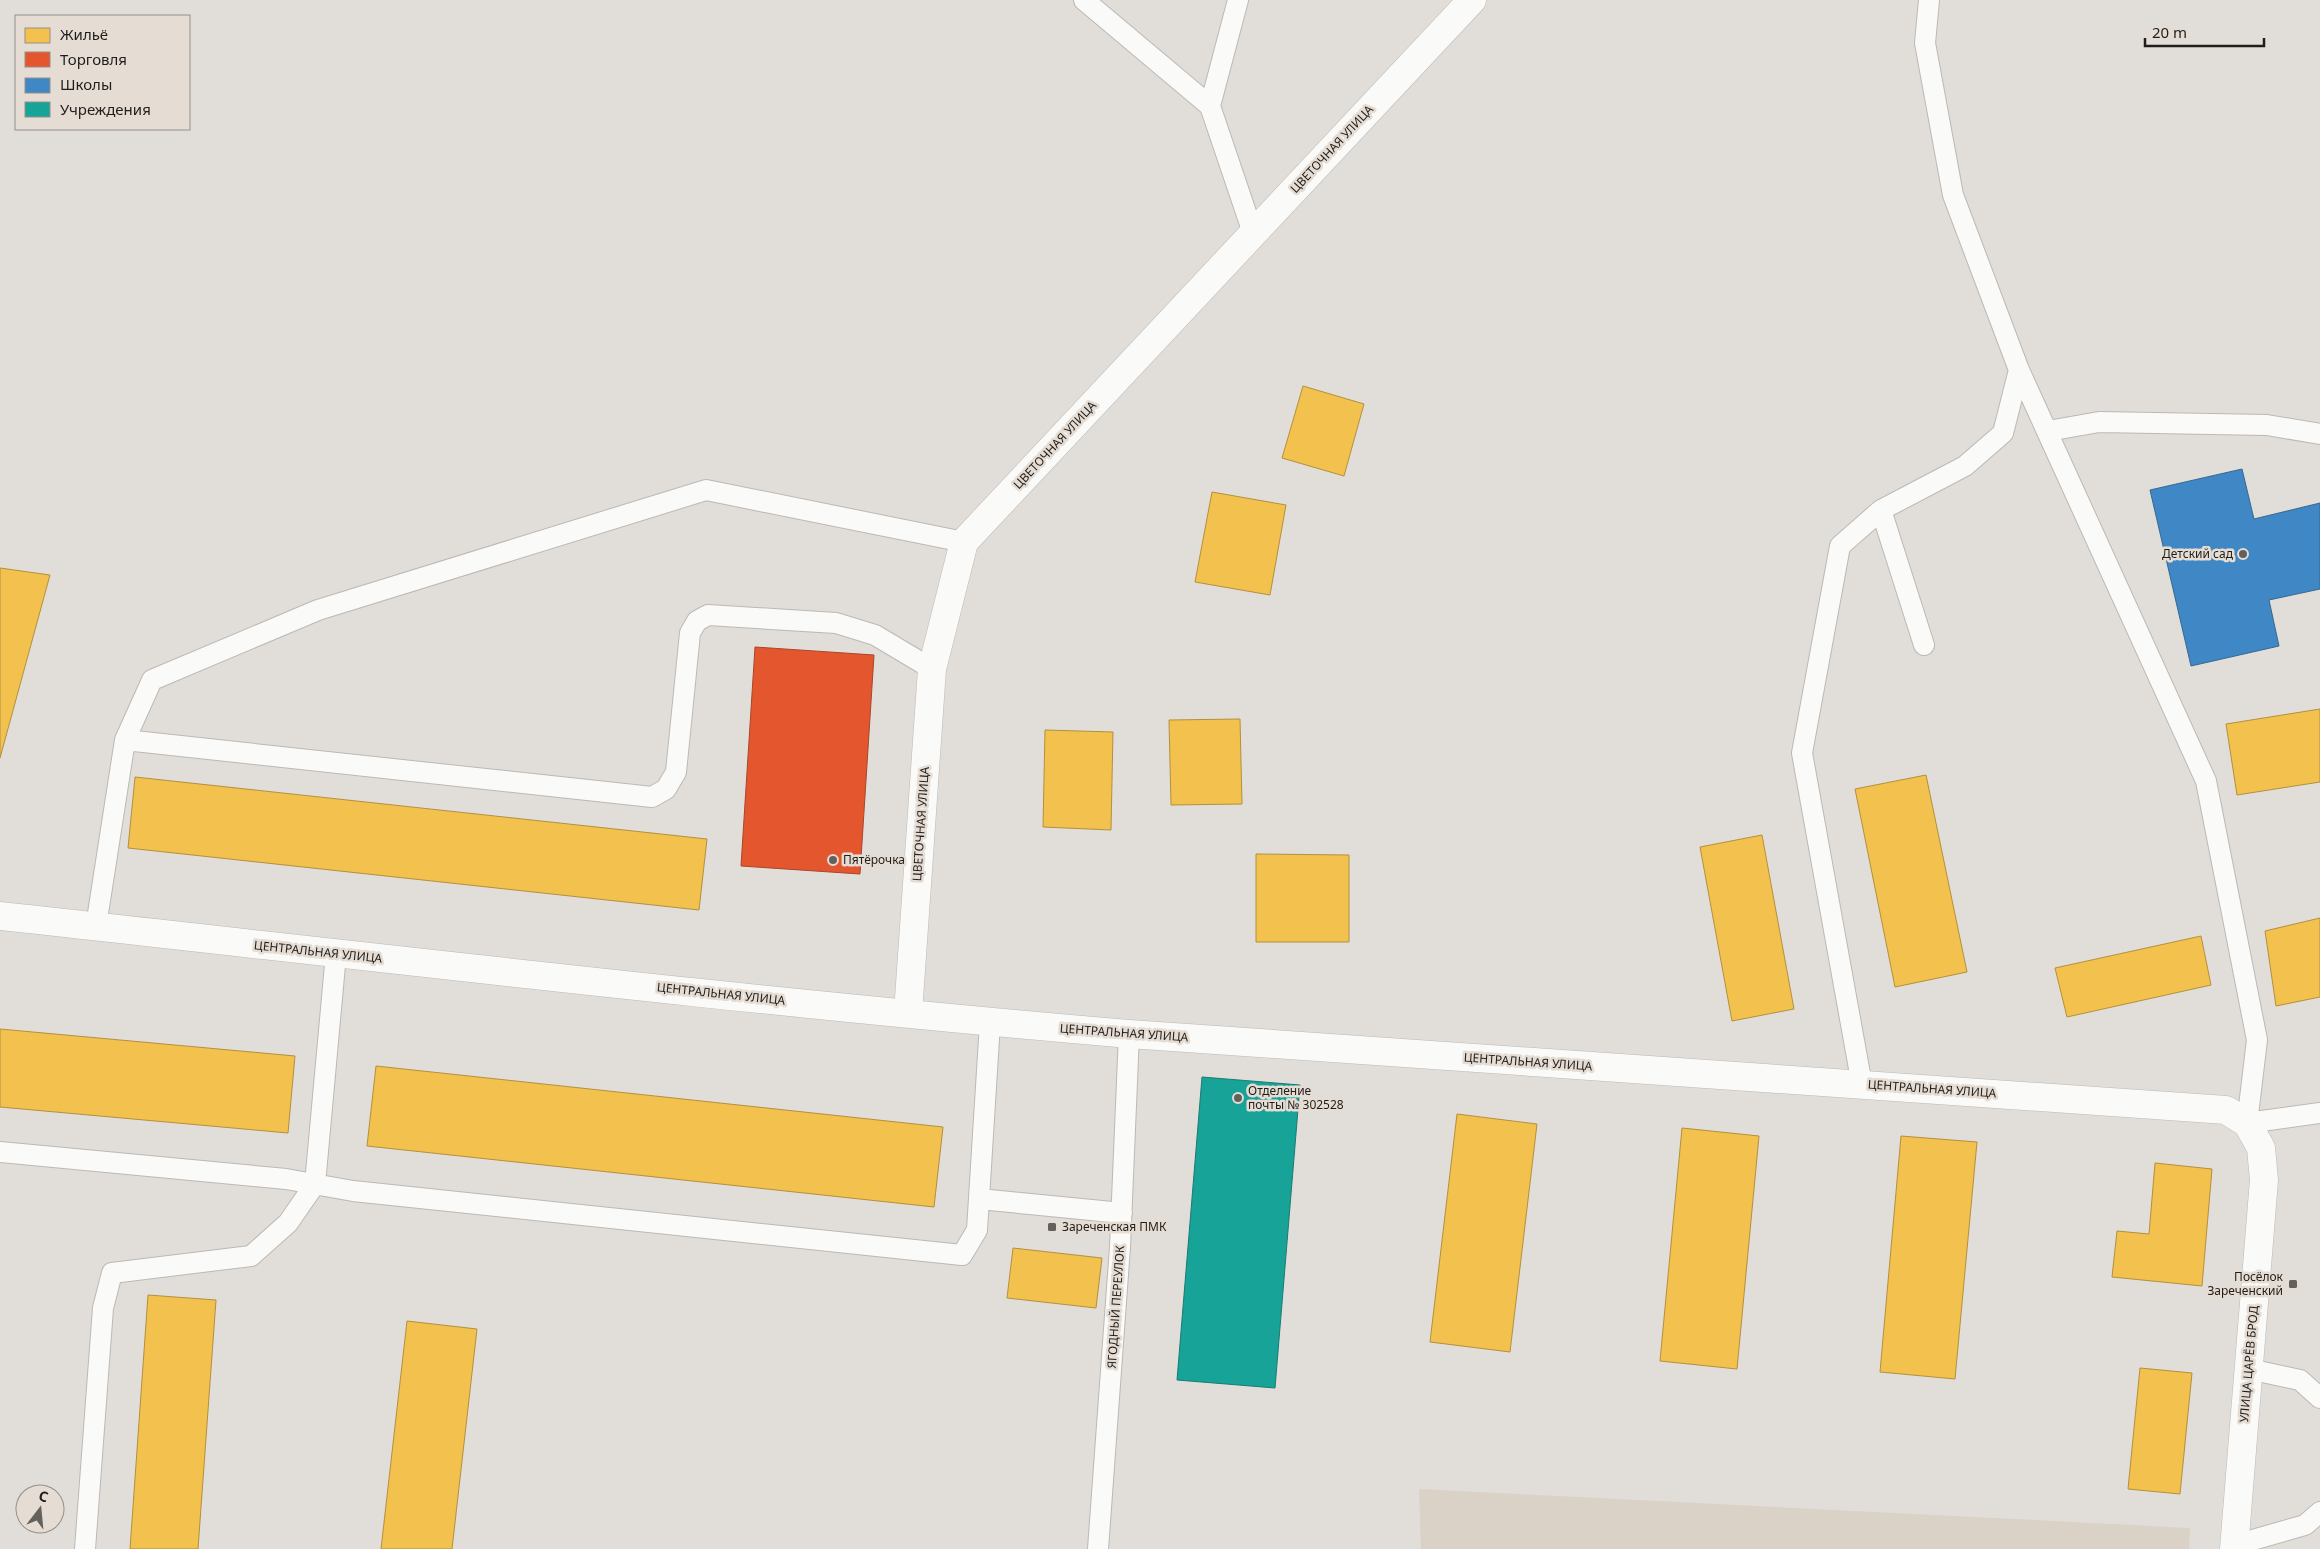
<svg xmlns="http://www.w3.org/2000/svg" width="2320" height="1549" font-family="'Noto Sans',sans-serif">
<rect width="100%" height="100%" fill="#e1ddd8"/>
<path fill="#dad1c7" d="M1419,1489L2190,1528L2189,1549H1421Z"/>
<path fill="#f2c14e" stroke="#b3903e" d="M1303,386L1364,404L1344,476L1282,458Z
M1212,492L1286,505L1270,595L1195,582Z
M0,568L50,575L0,758Z
M2320,709V782L2237,795L2226,724Z
M1240,719L1242,804L1171,805L1169,720Z
M1045,730L1113,732L1111,830L1043,827Z
M1926,775L1967,972L1895,987L1855,789Z
M135,777L707,839L699,910L128,848Z
M1762,835L1794,1009L1732,1021L1700,847Z
M1256,854L1349,855V942H1256Z
M2320,918V997L2276,1006L2265,931Z
M2201,936L2211,985L2067,1017L2055,968Z
M0,1029L295,1056L288,1133L0,1107Z
M376,1066L943,1127L934,1207L367,1146Z
M1457,1114L1537,1124L1510,1352L1430,1342Z
M1682,1128L1759,1136L1737,1369L1660,1361Z
M1901,1136L1977,1142L1955,1379L1880,1372Z
M2155,1163L2212,1169L2202,1286L2112,1277L2117,1231L2149,1234Z
M1013,1248L1102,1258L1096,1308L1007,1298Z
M148,1295L216,1300L198,1549H130Z
M407,1321L477,1329L452,1549H381Z
M2140,1368L2192,1373L2180,1494L2128,1489Z"/>
<path fill="#e4572e" stroke="#a94628" d="M755,647L874,655L860,874L741,866Z"/>
<path fill="#3f88c5" stroke="#366892" d="M2242,469L2254,519L2320,503V589L2269,600L2279,646L2191,666L2150,490Z"/>
<path fill="#17a398" stroke="#1a7b72" d="M1202,1077L1300,1085L1275,1388L1177,1380Z"/>
<g fill="none" stroke-linecap="round" stroke-linejoin="round">
<g stroke="#bcb9b5" stroke-width="22">
<path id="lane" d="M1084,0L1210,106L1253,233
M1929,0L1925,43L1953,195L2019,370L2206,781L2257,1040L2247,1123L2320,1113
M1210,106L1238,0
M2048,431L2099,422L2267,425L2320,434
M1881,510L1965,466L2003,433L2019,370
M125,740L152,680L318,610L706,490L964,542
M96,926L125,740L652,797L666,789L676,772L690,633L697,621L708,615L836,623L875,635L932,669
M1862,1085L1802,753L1840,546L1881,510L1924,645
M0,1152L286,1179L353,1191L962,1255L977,1230L990,1023
M979,1199L1122,1213
M2249,1369L2300,1380L2320,1398
M2235,1545L2305,1525L2320,1512
M85,1549L103,1308L112,1273L251,1256L288,1223L315,1184L336,954
M1098,1549L1120,1247L1129,1034"/>
</g>
<g stroke="#bcb9b5" stroke-width="29">
<path id="street" d="M908,1013L932,669L964,542L1472,0"/>
</g>
<g stroke="#bcb9b5" stroke-width="29">
<path id="secondary" d="M0,916C376,957 752,1002 1129,1034L2226,1110L2247,1123L2261,1148L2264,1180L2234,1549"/>
</g>
<use href="#lane" stroke="#fafaf9" stroke-width="20"/>
<use href="#street" stroke="#fafaf9" stroke-width="28"/>
<use href="#secondary" stroke="#fafaf9" stroke-width="28"/>
</g>
<g fill="#64605c" stroke="#e5ddd4" stroke-width="2">
<circle cx="2243" cy="554" r="5"/>
<circle cx="833" cy="860" r="5"/>
<circle cx="1238" cy="1098" r="5"/>
<rect x="1047" y="1222" width="10" height="10" rx="2.5"/>
<rect x="2288" y="1279" width="10" height="10" rx="2.5"/>
</g>
<g text-anchor="middle" stroke-width="5" stroke-linejoin="round" paint-order="stroke">
<g font-size="12" fill="#201d1a" stroke="#e5ddd4">
<text transform="translate(1332 149) rotate(-47)" y="4">ЦВЕТОЧНАЯ УЛИЦА</text>
<text transform="translate(1055 445) rotate(-47)" y="4">ЦВЕТОЧНАЯ УЛИЦА</text>
<text transform="translate(921 824) rotate(-86)" y="4">ЦВЕТОЧНАЯ УЛИЦА</text>
<text transform="translate(318 952) rotate(6)" y="4">ЦЕНТРАЛЬНАЯ УЛИЦА</text>
<text transform="translate(721 994) rotate(6)" y="4">ЦЕНТРАЛЬНАЯ УЛИЦА</text>
<text transform="translate(1124 1033) rotate(4)" y="4">ЦЕНТРАЛЬНАЯ УЛИЦА</text>
<text transform="translate(1528 1062) rotate(4)" y="4">ЦЕНТРАЛЬНАЯ УЛИЦА</text>
<text transform="translate(1932 1089) rotate(4)" y="4">ЦЕНТРАЛЬНАЯ УЛИЦА</text>
<text transform="translate(1116 1307) rotate(-86)" y="4">ЯГОДНЫЙ ПЕРЕУЛОК</text>
<text transform="translate(2249 1364) rotate(-85)" y="4">УЛИЦА ЦАРЁВ БРОД</text>
</g>
<g font-size="12" fill="#201d1a" stroke="#e5ddd4" text-anchor="start">
<text x="2233" y="558" text-anchor="end">Детский сад</text>
<text x="843" y="864">Пятёрочка</text>
<text x="1248" y="1095">Отделение<tspan x="1248" dy="14">почты № 302528</tspan></text>
<text x="1062" y="1231">Зареченская ПМК</text>
<text x="2283" y="1281" text-anchor="end">Посёлок<tspan x="2283" dy="14">Зареченский</tspan></text>
</g>
</g>
<rect x="15" y="15" width="175" height="115" fill="#e5ddd4" stroke="#96908a"/>
<rect x="25" y="28" width="25" height="15" fill="#f2c14e" stroke="#96908a"/>
<text x="60" y="40" font-size="15" fill="#201d1a">Жильё</text>
<rect x="25" y="52" width="25" height="15" fill="#e4572e" stroke="#96908a"/>
<text x="60" y="65" font-size="15" fill="#201d1a">Торговля</text>
<rect x="25" y="78" width="25" height="15" fill="#3f88c5" stroke="#96908a"/>
<text x="60" y="90" font-size="15" fill="#201d1a">Школы</text>
<rect x="25" y="102" width="25" height="15" fill="#17a398" stroke="#96908a"/>
<text x="60" y="115" font-size="15" fill="#201d1a">Учреждения</text>
<g transform="translate(40 1509) rotate(16)"><circle r="24" fill="#e5ddd4" stroke="#96908a"/>
<path d="M0-4L9 19L0 12L-9 19Z" fill="#64605c"/>
<text y="-8" font-size="14" font-weight="bold" text-anchor="middle" fill="#201d1a">С</text>
</g>
<path d="M2145 38v8h119v-8" fill="none" stroke="#201d1a" stroke-width="2.5"/>
<text x="2152" y="38" font-size="15" fill="#201d1a" stroke="#e5ddd4" stroke-width="4" paint-order="stroke">20 m</text>
</svg>
